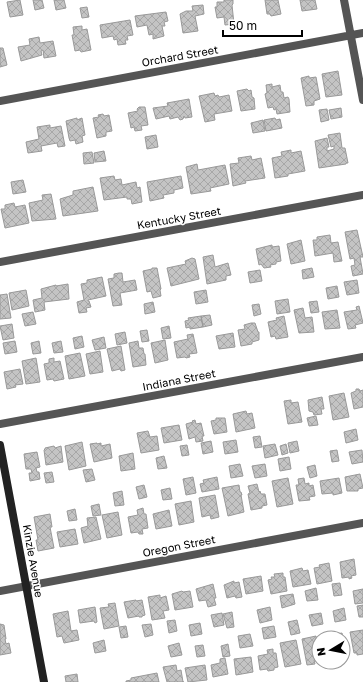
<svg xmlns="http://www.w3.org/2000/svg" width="363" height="682" font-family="'Golos Text',sans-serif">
<defs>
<pattern id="building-cross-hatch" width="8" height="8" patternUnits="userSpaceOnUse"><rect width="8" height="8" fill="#c4c4c4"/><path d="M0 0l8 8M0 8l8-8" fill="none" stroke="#a7a7a7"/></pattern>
</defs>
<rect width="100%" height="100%" fill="#fff"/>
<path fill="url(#building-cross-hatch)" stroke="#999" d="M20,0L23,15L10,17L7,2Z
M33,0H42L44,8L35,10Z
M54,0H64L66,8L56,10Z
M224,0H233V4L232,5L234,24L225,25L224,17L217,18L215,7H217V2H224Z
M265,0H278L281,14L271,16L270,14H267Z
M300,0H315L317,9L302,11Z
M203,5L204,14L195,16L198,31L183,33L180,14L186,11H193L192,6Z
M87,7L89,17L82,18L80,8Z
M166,12L168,21L164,22L165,26H162L164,36L153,39V34L149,35L147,25L137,27L135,16Z
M130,20L133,35L127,36L128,40H125L126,44L118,45L117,39L114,40L113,36L102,38L100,25Z
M82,26V30L87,29L91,50L81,52L80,50L75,51L72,35H74L73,27Z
M39,37L40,43L53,41L56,56L44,58L43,50L41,51L42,55L21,61L18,47L30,45L29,39Z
M0,48H3L7,65L0,67Z
M338,71L342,95L326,97L322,74Z
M309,76V78L316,77L320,99L314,101V105L306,106L301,78Z
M272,84V87L280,85L281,92H283L284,98L288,97L289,99L290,112L277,114L276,109L274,110L273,107L268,108L265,94L267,93L266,85Z
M247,89L249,91L251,90L252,97L254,98L255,109L241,111L237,91Z
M214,93L215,96L218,95L219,97L229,95L232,111L214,114L215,120L205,122L199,96Z
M189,99L192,117L185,118L184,116L183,119L180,120L178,117L170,119L169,116L156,119L153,108L168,106L167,103Z
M139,107H145L148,125L141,126L142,130L135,131L134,127L131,128L128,113L138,111L137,109Z
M341,108L342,117L331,119L329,110Z
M327,109L329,120L321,122L319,110Z
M103,114L104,116L109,115L112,131L106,132V136L97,138L93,118L99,117L98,115Z
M77,118V120L82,118L85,135L82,136L83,142L76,144L75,140L70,141L69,138L66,121Z
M275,118L276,120L280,119L282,128L266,131L264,120Z
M263,120L265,131L253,133L251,123Z
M50,125V128L61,126L65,146L58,147L57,143L41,146L42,151L28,153L26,142L39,139L37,127Z
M340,133L342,148H345L348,163H346V164L319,168L315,141L327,138L329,147H327V151L334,149V146L331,147L328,135Z
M156,135L158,147L147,149L145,137Z
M291,150V153L301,151L305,171L288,174V176L275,178L272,158L282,156L281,152Z
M104,151L106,161L95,162L94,153Z
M92,152L94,163L84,164L83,153Z
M251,156L252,160L261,158L265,178L245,181L246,183L233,186L230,164L239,163L238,158Z
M197,164L198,170L225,165L229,184L210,188L211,191L191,194L186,167Z
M114,176L115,180L121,179L122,185L136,182L137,188L140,187L142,202L132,204L131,199H127V197L104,200L100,178Z
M181,176L183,188L174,190V193L163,195L164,198L150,201L147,182Z
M23,180L26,192L13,194L11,182Z
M93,187L98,211L63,216L60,199L73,195V191Z
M51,194L56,219L32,221L29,203L43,200L42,195Z
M14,203L15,207L25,205L29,223L5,228L1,209H5V205Z
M357,230L363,257H360L363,274L353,276L351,266L355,265L354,258L350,259L345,232Z
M330,235L331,243L338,242L342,261L334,262L333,253L315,256L313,240H317V237Z
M301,240L305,261L291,264L287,244Z
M272,245V247L279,246L281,261L276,262V264L270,265L271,267L264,268L261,264L259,265L256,249Z
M213,255L215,267L228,263L231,275L226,276V280L207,284L203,257Z
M192,258L195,259L199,279L171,286L167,268L186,264L185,261Z
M152,268H157L161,289L160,290L161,296L153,298L151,291L147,292L143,271L152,269Z
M312,268L314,277L303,279L302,270Z
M260,270L262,281L250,283L248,272Z
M119,273H122L123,282L135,280L137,290L120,293L122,305L113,306L108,279L114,278V274Z
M102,277L106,296L88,300V301H89L91,307L86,308L87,312L79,313L77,302L84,300L81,284L87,283V280Z
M357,280L359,293L347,295L344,282Z
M68,284L69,299L44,302L45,310L35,312L33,300L42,298L41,289L56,285V286Z
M337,286L339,297L328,299L326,288Z
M26,290L29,306L12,310L9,293Z
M206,290L208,302L196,304L194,292Z
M7,294L11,318L0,319V295Z
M288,299L290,312L277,314L275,301Z
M317,301L319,312L311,313L309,302Z
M153,302L155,312L145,314L144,304Z
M259,304L261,314L254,316L252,305Z
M359,306L363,323L355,325L356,328L348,329L344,312L357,310L356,307Z
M303,308L305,318L312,317L314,332L299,333L294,310Z
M337,310L340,328L325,329L322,312Z
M33,312L36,324L25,326L22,314Z
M210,315L212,325L203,327L201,316Z
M201,316L203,327L190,329V327L186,328L185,321L189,320L188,318Z
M284,316L288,337L276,339L275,336L271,337L268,322L277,320L276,318Z
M251,323H255L258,332H259V340L252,342V344L241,346L238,330L245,329L244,325Z
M12,324L14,338L3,340L0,326Z
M169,326L171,338L163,339L161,328Z
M147,330L149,341L142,342L140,331Z
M125,332L127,343L117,345L115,334Z
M233,333L235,347L219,349L216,336Z
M193,334L197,353L189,354L190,357L186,358L185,357L177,358L174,342L188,339L187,335Z
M82,336L84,347L75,349L73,338Z
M104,337L106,348L95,350L92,340Z
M165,340L168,360L155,363L151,343Z
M15,341L17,352L5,354L3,343Z
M39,341L41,353L33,354L31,343Z
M61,341L63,352L54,353L52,343Z
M138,341L139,348H143L144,354H145L146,365L133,367L129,343Z
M121,346L125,370L121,371L120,369L112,371L107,349Z
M100,351L103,372L90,374L86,354Z
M80,353L85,376L69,379L65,356Z
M36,358L40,382L26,384L22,361Z
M54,358V362L60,361L64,379L54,381L53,379L47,380L44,364L49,363V359Z
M20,369L23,384L15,385L16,387L7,389L4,372Z
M356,389H359L360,391L363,390V407L354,409L351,393L356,391Z
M344,393L349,417L333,420L329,396Z
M322,397L324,409H321L322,414L314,415L313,412L309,411L308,400Z
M291,400V403L298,402L302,422L288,424L284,401Z
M246,411L247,414L252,413L255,428L236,432L233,414Z
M316,416L318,425L309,426L307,418Z
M216,418H225L227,432L214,434L211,421L216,420Z
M195,420L196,424L201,423L204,436H202L203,441L196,442L195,437L189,439L186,424L193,422L192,421Z
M179,425L182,440L164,443L161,428Z
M356,429L358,440L346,443L344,432Z
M148,431L150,437L157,436L159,450L141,453L137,433Z
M260,436L262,447L255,448L253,437Z
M236,440L238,452L225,454L223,442Z
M211,441L213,452L203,454L201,443Z
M297,441L299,451L290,453L288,443Z
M82,442L86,466L69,470L65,446Z
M97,443V444L101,443V446L110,444L112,458L94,462L90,444Z
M275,444L278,455L265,458L263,446Z
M286,444L288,453L282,455L280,446Z
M187,445L189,455L182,456L180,446Z
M54,446L55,448L61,446L63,462L46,465L44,450L45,449V448Z
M337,450L339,461L332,462L330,451Z
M362,450L363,462L352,464L349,452Z
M37,452L40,467L36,468L37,472H39L40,479L30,481L29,473H32L31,469H26L24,454Z
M133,453L135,469L121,471L119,456Z
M164,456L167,468L158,469L156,458Z
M289,457L291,469L280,471L278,459Z
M240,464L243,476L231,478L229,466Z
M265,464L267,476L255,478L252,466Z
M315,465L317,476L310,478L307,467Z
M92,469L95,480L86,482L83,470Z
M52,472L54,482L46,483L44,473Z
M360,474L363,488L358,489V491H347L345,477Z
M193,477L196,493L186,495L183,479Z
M217,477L219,489L202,492L200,484L204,483L203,480Z
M288,478L293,504L277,507L272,481Z
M304,478L305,484L309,483V486L313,485L315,496L309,497L310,500L299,501L296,485H299L298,479Z
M339,478L342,493L333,495V493L322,494L320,481Z
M257,484L259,492L260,491L261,494H265L267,505L262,506V508L251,510L248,494L250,493L248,486Z
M144,485L147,497L139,499L136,487Z
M239,485L240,492H241L242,495H241L244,512L228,516L222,488Z
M170,488L172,499L163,500L161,490Z
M122,491L124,505L115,506L113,493Z
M215,495L219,517L211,519L210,515L202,517L199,498Z
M191,501L194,522L179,525L175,504Z
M99,504L101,515L93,516L91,506Z
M143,508L144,514H146L148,528L142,529L143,534H139L138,532L131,533L128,517L138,515L137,510Z
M75,509L77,520L69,521L67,511Z
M169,510L172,526L156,529L153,514Z
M118,512L122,535L107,538L102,515Z
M50,514L52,527H50L54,548L38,551L36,540H38L34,517Z
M96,517L101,539L84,543L81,528L88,526L87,518Z
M75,529L78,544L60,547L57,532Z
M354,559L356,575L351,576L352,578L349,579V577L342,578L340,562Z
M329,563L332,581L317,584L314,568L320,567L319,565Z
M302,568L303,571L308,570L311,584L293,587L290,571Z
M283,573V577H285L287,591L271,594L268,580L272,579L271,577H275L274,574Z
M261,576L263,591L246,594L243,579Z
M234,581V583L239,582L242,597L236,598L235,596L227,598L224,585Z
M340,583L342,595L334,596L332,584Z
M213,584L216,598H214L216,605L208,607L206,600L199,601L196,589Z
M316,588L318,600L307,601L305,591Z
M363,589V603L355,604L353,591Z
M182,591L183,592L190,591L193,607L175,610L172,594Z
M293,594L295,604L282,608L280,596Z
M160,595V598L166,596L169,610L163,611L165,618L152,620L148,597Z
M136,600V601L142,600L145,615L142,616V617H139V616L128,618L124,602Z
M115,603L119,626L104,629L100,608L109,607L108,604Z
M363,605V617H359L357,606Z
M95,607L97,622L95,623L94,621L80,623L78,610Z
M270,607L272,620L260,623L257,610Z
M344,608L346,620L335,622L333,611Z
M68,611L71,631L77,630L79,640L64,643L62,636L57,637L53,614Z
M232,612L234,627L227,628L223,614Z
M222,613L224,625L214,627L211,615Z
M321,613L323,624L312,626L309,615Z
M175,620L177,631L169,633L167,621Z
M297,620L300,633L291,635L288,622Z
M200,623L202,634L191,636L189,625Z
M0,624L4,625L6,639H5L6,644L9,643L11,653L0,655Z
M151,624L153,635L145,637L142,625Z
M126,626L128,637L121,638L119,627Z
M274,626L276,637L264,639L262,628Z
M363,630V654L357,655V653H354L350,632Z
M342,633L347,655L343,656V638H327V636Z
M250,634L253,646L240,648L238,636Z
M316,636L319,659L314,660L315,664L307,665L302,639Z
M104,640L106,651L95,653L93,643Z
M296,640L301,664L285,667L280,643Z
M179,643L182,655L171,657L168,646Z
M228,644L230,656L223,657L221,646Z
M203,645L205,656L197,657L195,646Z
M273,649V653H276L278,667L274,668V670L268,671L267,669L260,670L258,656L268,654L267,650Z
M251,657L253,672L236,675L234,659Z
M225,658L228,674L213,677L211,665L220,663V659Z
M176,665L177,671L181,670L183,682H184H167L163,667Z
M205,665L207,680L188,682L185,668Z
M157,673L159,682H126V681L131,680V678Z
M77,674L78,682H66L65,676Z"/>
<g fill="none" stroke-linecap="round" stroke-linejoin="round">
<path stroke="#555" stroke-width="8" d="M344,0L363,100
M0,101L363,33
M0,262L363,195
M0,424L363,357
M0,591L363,523"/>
<path stroke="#222" stroke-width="8" d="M0,445L44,682"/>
</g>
<g text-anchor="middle" stroke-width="3" stroke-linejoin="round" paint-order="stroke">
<g font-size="11" fill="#000" stroke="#fff">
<text transform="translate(180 56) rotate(-10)" y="4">Orchard Street</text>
<text transform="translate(179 218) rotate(-10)" y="4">Kentucky Street</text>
<text transform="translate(179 380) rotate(-11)" y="4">Indiana Street</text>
<text transform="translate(179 546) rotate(-11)" y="4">Oregon Street</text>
<text transform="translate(33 561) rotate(80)" y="4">Kinzie Avenue</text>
</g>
</g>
<g transform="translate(331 650) rotate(260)"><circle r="19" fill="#ffffff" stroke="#999999"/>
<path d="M0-3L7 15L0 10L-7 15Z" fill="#000000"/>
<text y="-6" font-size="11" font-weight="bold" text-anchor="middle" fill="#000000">N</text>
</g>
<path d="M223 30v6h79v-6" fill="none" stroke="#000000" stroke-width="2"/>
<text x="229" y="30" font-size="12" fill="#000000" stroke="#ffffff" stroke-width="3" paint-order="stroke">50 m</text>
</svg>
